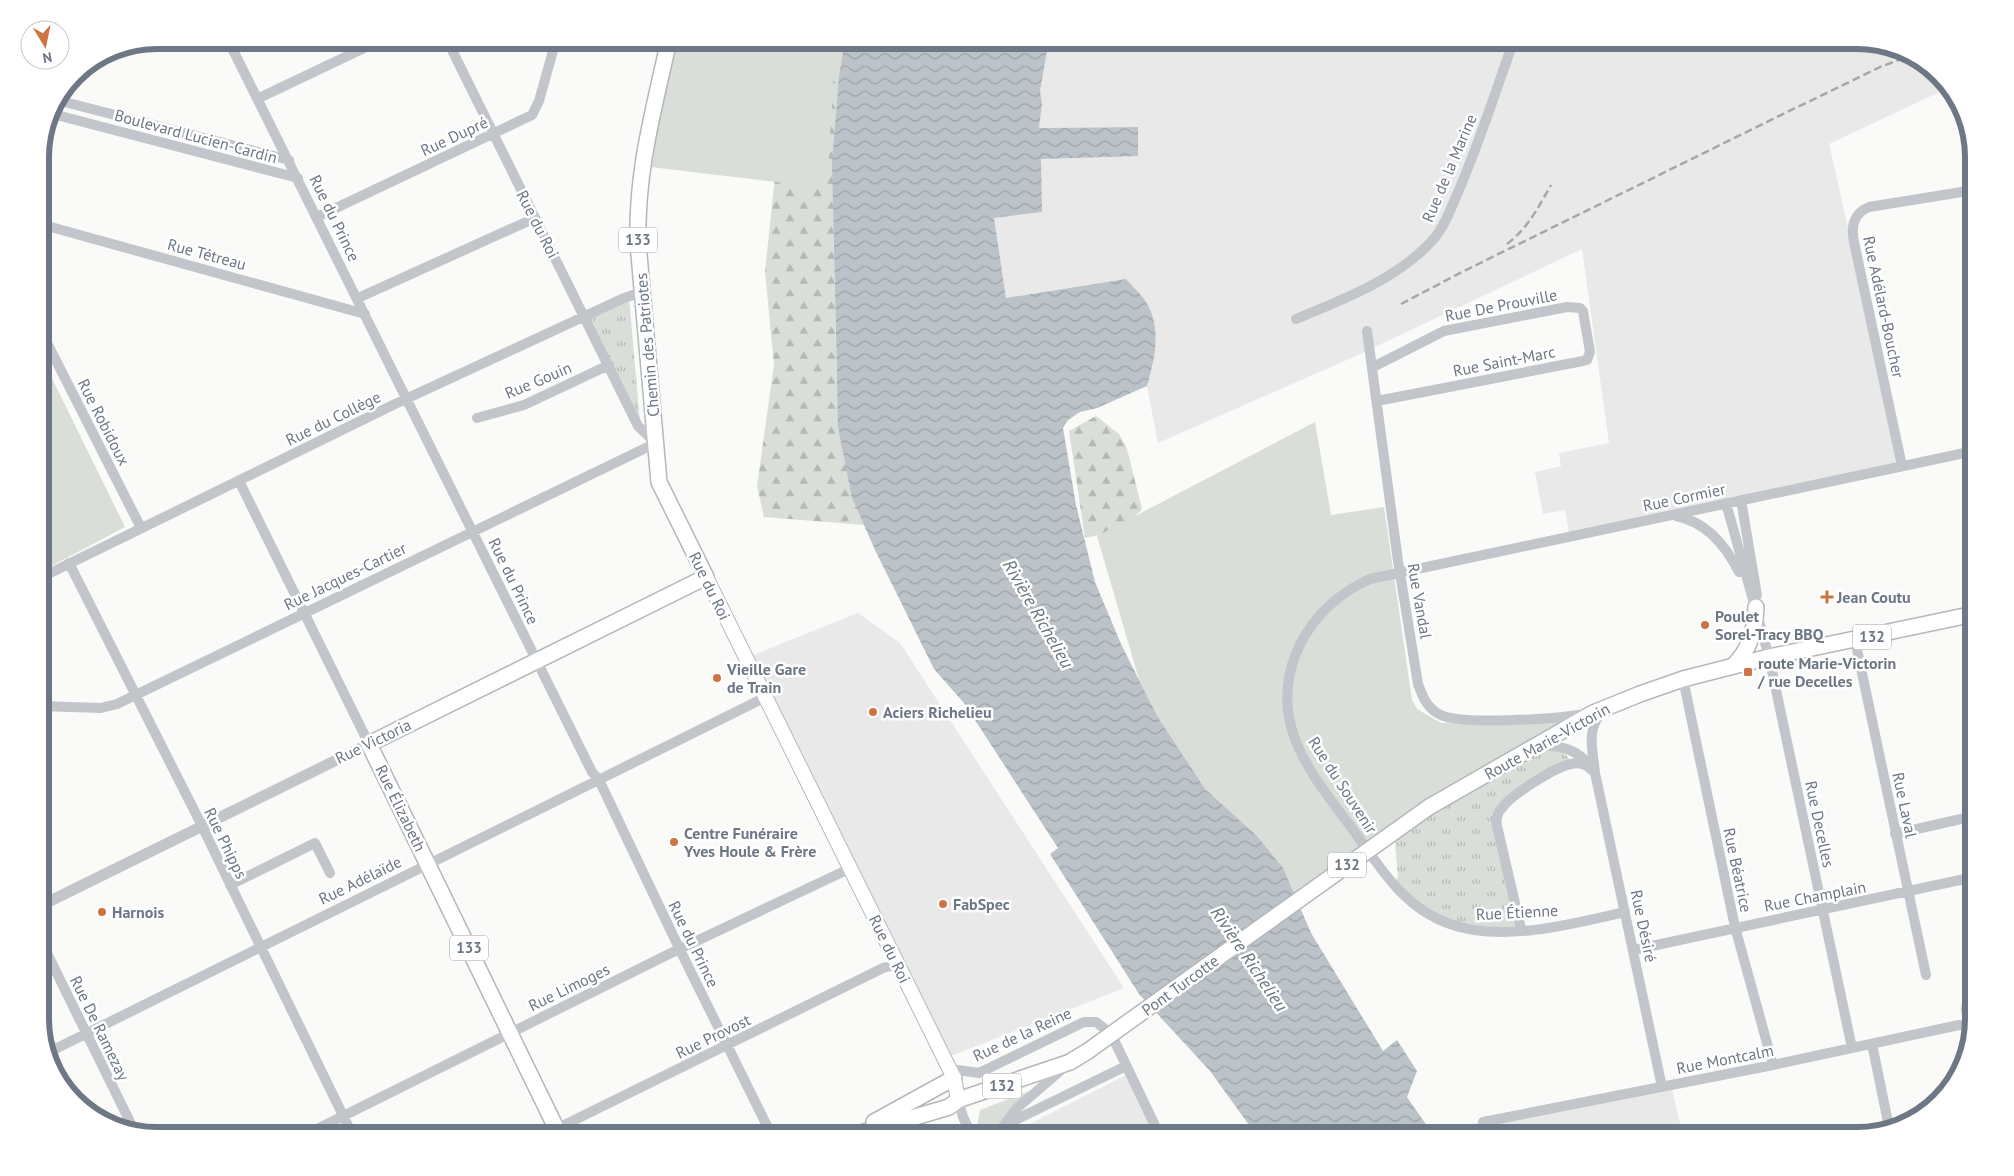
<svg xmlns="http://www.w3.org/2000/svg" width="2014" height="1176" font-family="'PT Sans',sans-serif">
<defs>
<pattern id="grass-tufts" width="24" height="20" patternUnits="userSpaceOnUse" patternTransform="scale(1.25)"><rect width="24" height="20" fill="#d9ded8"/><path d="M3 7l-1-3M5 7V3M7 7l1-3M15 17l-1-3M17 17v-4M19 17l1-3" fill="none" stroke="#b4b9b5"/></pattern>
<pattern id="forest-firs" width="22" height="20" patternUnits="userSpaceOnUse" patternTransform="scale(1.25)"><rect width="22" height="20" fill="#d9ded8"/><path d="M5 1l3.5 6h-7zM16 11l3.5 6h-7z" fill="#b4b9b5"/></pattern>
<pattern id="water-waves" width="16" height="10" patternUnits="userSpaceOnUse" patternTransform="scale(1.25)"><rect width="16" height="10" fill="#bbc3c8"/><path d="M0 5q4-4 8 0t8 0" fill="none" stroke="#9ca3a8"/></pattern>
</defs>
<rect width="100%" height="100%" fill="#fafaf8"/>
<path fill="#e8e9e8" d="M1049,40H1857L1915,55L1948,88L1829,144L1902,466L1570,538L1565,510L1543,514L1535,472L1561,466L1559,453L1609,443L1582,249L1358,355L1158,443L1147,386L1153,366L1126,279L1006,298L994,218L1042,212L1040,159L1138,155V127L1039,128L1042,104L1040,91Z
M858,613L900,643L1124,988L951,1056L751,656Z
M1128,1074L1156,1136H1010L1020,1129Z
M1671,1085L1683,1136H1449L1445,1129Z"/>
<path fill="url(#grass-tufts)" d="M629,297L640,423L588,317Z
M1557,750L1566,755L1572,763L1561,768L1498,813L1521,929L1450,924L1393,885L1398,877L1394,832L1523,753Z"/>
<path fill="url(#forest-firs)" d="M793,40H845C830,127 833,213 835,301C837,379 834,452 864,525L764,517L757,486L774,365L765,271L786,74Z
M1096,416L1119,434L1127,449L1142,509C1127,527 1107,534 1085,538L1069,431Z"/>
<path fill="#d9ded8" d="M669,40H841L834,71L827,188L642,166Z
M40,354L125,527L40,572Z
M1315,422L1331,515L1384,507L1412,700L1417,709L1441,723L1575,716L1285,902L1150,717L1097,536Z
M1048,1084L995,1136H981L977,1126L980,1110Z"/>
<path fill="url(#water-waves)" d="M845,40H1049L1040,91L1042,104L1039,128L1138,127V156L1041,159L1042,212L994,218L1006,298L1126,279C1132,286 1141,294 1146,302C1162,328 1155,359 1147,386L1097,408L1080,412L1068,420L1063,428L1076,505L1095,582L1121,644L1157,716L1205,789L1257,836L1283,868L1311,933L1383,1051L1397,1040L1417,1071L1407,1097L1434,1136H1257L1210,1071L1139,994L1050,854L1058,848L964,703L934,669L876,552L852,498L838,427L832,162L839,76Z"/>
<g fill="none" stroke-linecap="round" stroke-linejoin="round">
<g stroke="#b5b8bd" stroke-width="16">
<path id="secondary" d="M706,577L954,1078L958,1100"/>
</g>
<g stroke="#b4b7bb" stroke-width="18">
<path id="primary" d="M1733,666C1750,650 1755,630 1756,607
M1394,832L1429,807L1593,713L1640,694L1683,679L1769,657L1974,614
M1152,1005L1300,899
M874,1122L954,1078
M560,1136L369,744L706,577L659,482L638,243C636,171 654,109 669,40
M851,1136L949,1107L958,1100L1070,1062L1088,1051"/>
</g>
<path stroke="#c2c5c9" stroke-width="10" d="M228,40L592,772L599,780L680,950L772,1136
M259,98L381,40
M57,100L289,160
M49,113L298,178
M317,217L532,115L539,101L556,40
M40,224L365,314
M358,298L535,218
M1296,319C1342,300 1395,280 1430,243C1444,229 1451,208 1459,190C1480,141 1496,90 1514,40
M40,329L141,528
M1367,331L1398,561L1418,684C1422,695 1426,706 1437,713C1457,727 1560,718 1587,714
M1373,367L1444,331L1567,307L1580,308L1583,311L1590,352L1587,360L1583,361L1377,401
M477,418L524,405L609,365
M1902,466L1854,242C1851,226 1853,214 1869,207L1974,190
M239,481L369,744
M1741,500L1757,595
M1726,503L1769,657L1852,1048
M1676,516C1707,522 1726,546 1739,572
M69,563L196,814L353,1136
M40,578L395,404L624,298L642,292
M1855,640L1926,975
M1683,679L1735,927L1773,1065
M40,706L101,708L117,704L656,443L638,426L447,40
M1604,711C1585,727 1593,751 1595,773L1662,1087
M1538,748C1557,742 1580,751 1591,767
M1895,834L1974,816
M230,885L315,843L330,873
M1625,912C1572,924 1502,943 1450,924C1404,908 1381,869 1354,831C1333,802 1306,771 1294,736C1271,671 1310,605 1370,579L1974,451
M1521,929L1497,826C1496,819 1497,813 1502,808C1511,795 1555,767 1571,764C1581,761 1588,766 1595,773
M40,939L134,1130
M1633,950L1974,877
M1970,1034L1966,1009L1974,965
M1115,1042L1160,1136
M1872,1044L1889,1127
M49,1052L766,697
M950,1069L979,1073L1084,1022H1096L1105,1029
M958,1100L963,1117L972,1136
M1483,1122L1773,1065L1973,1022
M1005,1125L1126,1066
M303,1136L669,954L851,868
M542,1136L883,968L898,964
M996,1136L1016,1109L1067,1065"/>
<path stroke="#c2c5c9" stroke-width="11" d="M40,906L369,744"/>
<use href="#secondary" stroke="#fff" stroke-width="14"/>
<use href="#primary" stroke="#fff" stroke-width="15"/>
<path stroke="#a4a8ae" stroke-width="2.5" stroke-dasharray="8 4" stroke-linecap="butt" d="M1848,40L1884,47
M1507,244C1528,228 1538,208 1551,185
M1401,304L1462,272L1777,117L1880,67L1912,55"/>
<g stroke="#b4b7bb" stroke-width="18" stroke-linecap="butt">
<path id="primary-bridge" d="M1300,899L1394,832
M1088,1051L1152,1005"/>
</g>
<use href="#primary-bridge" stroke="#fff" stroke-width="15"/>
</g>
<g fill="#ce7444" stroke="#fff" stroke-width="2">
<path d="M1824.5 589.5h5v5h5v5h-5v5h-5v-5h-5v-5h5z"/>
<circle cx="1705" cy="625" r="5"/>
<rect x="1743" y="667" width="10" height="10" rx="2.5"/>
<circle cx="717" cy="678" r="5"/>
<circle cx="873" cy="712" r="5"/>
<circle cx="674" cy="842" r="5"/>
<circle cx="943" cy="904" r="5"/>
<circle cx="102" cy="912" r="5"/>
</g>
<g text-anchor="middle" stroke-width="5" stroke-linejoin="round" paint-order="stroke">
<g fill="#fff" stroke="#99a0aa" stroke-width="1">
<rect x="619" y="227.5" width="38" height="25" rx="4"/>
<rect x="1853" y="624.5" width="38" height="25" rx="4"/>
<rect x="1328" y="852.5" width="38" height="25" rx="4"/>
<rect x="450" y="935.5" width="38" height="25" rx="4"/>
<rect x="983" y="1073.5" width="38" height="25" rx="4"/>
</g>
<g font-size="15" font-weight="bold" fill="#6d7785">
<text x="638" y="245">133</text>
<text x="1872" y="642">132</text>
<text x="1347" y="870">132</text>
<text x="469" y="953">133</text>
<text x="1002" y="1091">132</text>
</g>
<g font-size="16" fill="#6d7785" stroke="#fff">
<text transform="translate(196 136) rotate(15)" y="6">Boulevard Lucien-Cardin</text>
<text transform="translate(454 136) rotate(-25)" y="6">Rue Dupré</text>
<text transform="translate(1449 168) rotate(-67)" y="6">Rue de la Marine</text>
<text transform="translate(335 218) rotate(64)" y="6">Rue du Prince</text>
<text transform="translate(538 224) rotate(63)" y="6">Rue du Roi</text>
<text transform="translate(207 254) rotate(15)" y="6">Rue Tétreau</text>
<text transform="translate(1501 305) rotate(-11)" y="6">Rue De Prouville</text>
<text transform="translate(1884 307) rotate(78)" y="6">Rue Adélard-Boucher</text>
<text transform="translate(647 345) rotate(-95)" y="6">Chemin des Patriotes</text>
<text transform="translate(1504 361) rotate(-11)" y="6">Rue Saint-Marc</text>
<text transform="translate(538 380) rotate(-23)" y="6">Rue Gouin</text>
<text transform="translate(333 418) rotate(-26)" y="6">Rue du Collège</text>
<text transform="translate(104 422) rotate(63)" y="6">Rue Robidoux</text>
<text transform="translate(1684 497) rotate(-12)" y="6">Rue Cormier</text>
<text transform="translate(345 576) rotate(-26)" y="6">Rue Jacques-Cartier</text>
<text transform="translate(514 581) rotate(64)" y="6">Rue du Prince</text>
<text transform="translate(710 586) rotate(64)" y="6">Rue du Roi</text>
<text transform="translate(1420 601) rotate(80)" y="6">Rue Vandal</text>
<text transform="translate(373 741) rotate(-26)" y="6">Rue Victoria</text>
<text transform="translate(1547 741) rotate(-29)" y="6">Route Marie-Victorin</text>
<text transform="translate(1343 785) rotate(57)" y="6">Rue du Souvenir</text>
<text transform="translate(1905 805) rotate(78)" y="6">Rue Laval</text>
<text transform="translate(401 808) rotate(64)" y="6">Rue Élizabeth</text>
<text transform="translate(1820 824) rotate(78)" y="6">Rue Decelles</text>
<text transform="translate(226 843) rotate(64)" y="6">Rue Phipps</text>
<text transform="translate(1738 870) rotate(78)" y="6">Rue Béatrice</text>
<text transform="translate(360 880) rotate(-26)" y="6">Rue Adélaïde</text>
<text transform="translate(1815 896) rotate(-11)" y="6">Rue Champlain</text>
<text transform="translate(1517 912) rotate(-3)" y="6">Rue Étienne</text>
<text transform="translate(1644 926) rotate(78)" y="6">Rue Désiré</text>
<text transform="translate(694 944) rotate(64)" y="6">Rue du Prince</text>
<text transform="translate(890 949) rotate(64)" y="6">Rue du Roi</text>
<text transform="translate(1180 985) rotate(-36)" y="6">Pont Turcotte</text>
<text transform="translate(569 987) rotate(-26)" y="6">Rue Limoges</text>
<text transform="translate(100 1028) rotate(64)" y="6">Rue De Ramezay</text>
<text transform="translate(1022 1034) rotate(-25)" y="6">Rue de la Reine</text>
<text transform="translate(713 1036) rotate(-26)" y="6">Rue Provost</text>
<text transform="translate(1725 1059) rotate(-11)" y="6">Rue Montcalm</text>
</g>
<g font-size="16" font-weight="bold" fill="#6d7785" stroke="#fff" text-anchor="start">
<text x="1837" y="603">Jean Coutu</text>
<text x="1715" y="622">Poulet<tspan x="1715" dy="18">Sorel-Tracy BBQ</tspan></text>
<text x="1758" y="669">route Marie-Victorin<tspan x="1758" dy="18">/ rue Decelles</tspan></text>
<text x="727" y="675">Vieille Gare<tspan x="727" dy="18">de Train</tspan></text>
<text x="883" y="718">Aciers Richelieu</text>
<text x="684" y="839">Centre Funéraire<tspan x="684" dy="18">Yves Houle &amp; Frère</tspan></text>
<text x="953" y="910">FabSpec</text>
<text x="112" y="918">Harnois</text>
</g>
<g font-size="18" font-style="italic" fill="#69777f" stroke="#fff">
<text transform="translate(1038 614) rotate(60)" y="6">Rivière Richelieu</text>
<text transform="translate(1249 959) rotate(56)" y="6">Rivière Richelieu</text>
</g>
</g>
<path d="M0 0H2014V1176H0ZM157 49H1857A108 108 0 0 1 1965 157V1019A108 108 0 0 1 1857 1127H157A108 108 0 0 1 49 1019V157A108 108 0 0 1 157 49Z" fill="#fff" fill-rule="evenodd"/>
<path fill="none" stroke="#6d7785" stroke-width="6" d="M157 49H1857A108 108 0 0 1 1965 157V1019A108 108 0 0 1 1857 1127H157A108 108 0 0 1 49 1019V157A108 108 0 0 1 157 49Z"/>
<g transform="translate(45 45) rotate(170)"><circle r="24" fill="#ffffff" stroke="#c5c9ce"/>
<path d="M0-4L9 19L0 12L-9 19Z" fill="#ce7444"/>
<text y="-8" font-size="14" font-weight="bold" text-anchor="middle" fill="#6d7785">N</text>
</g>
</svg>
